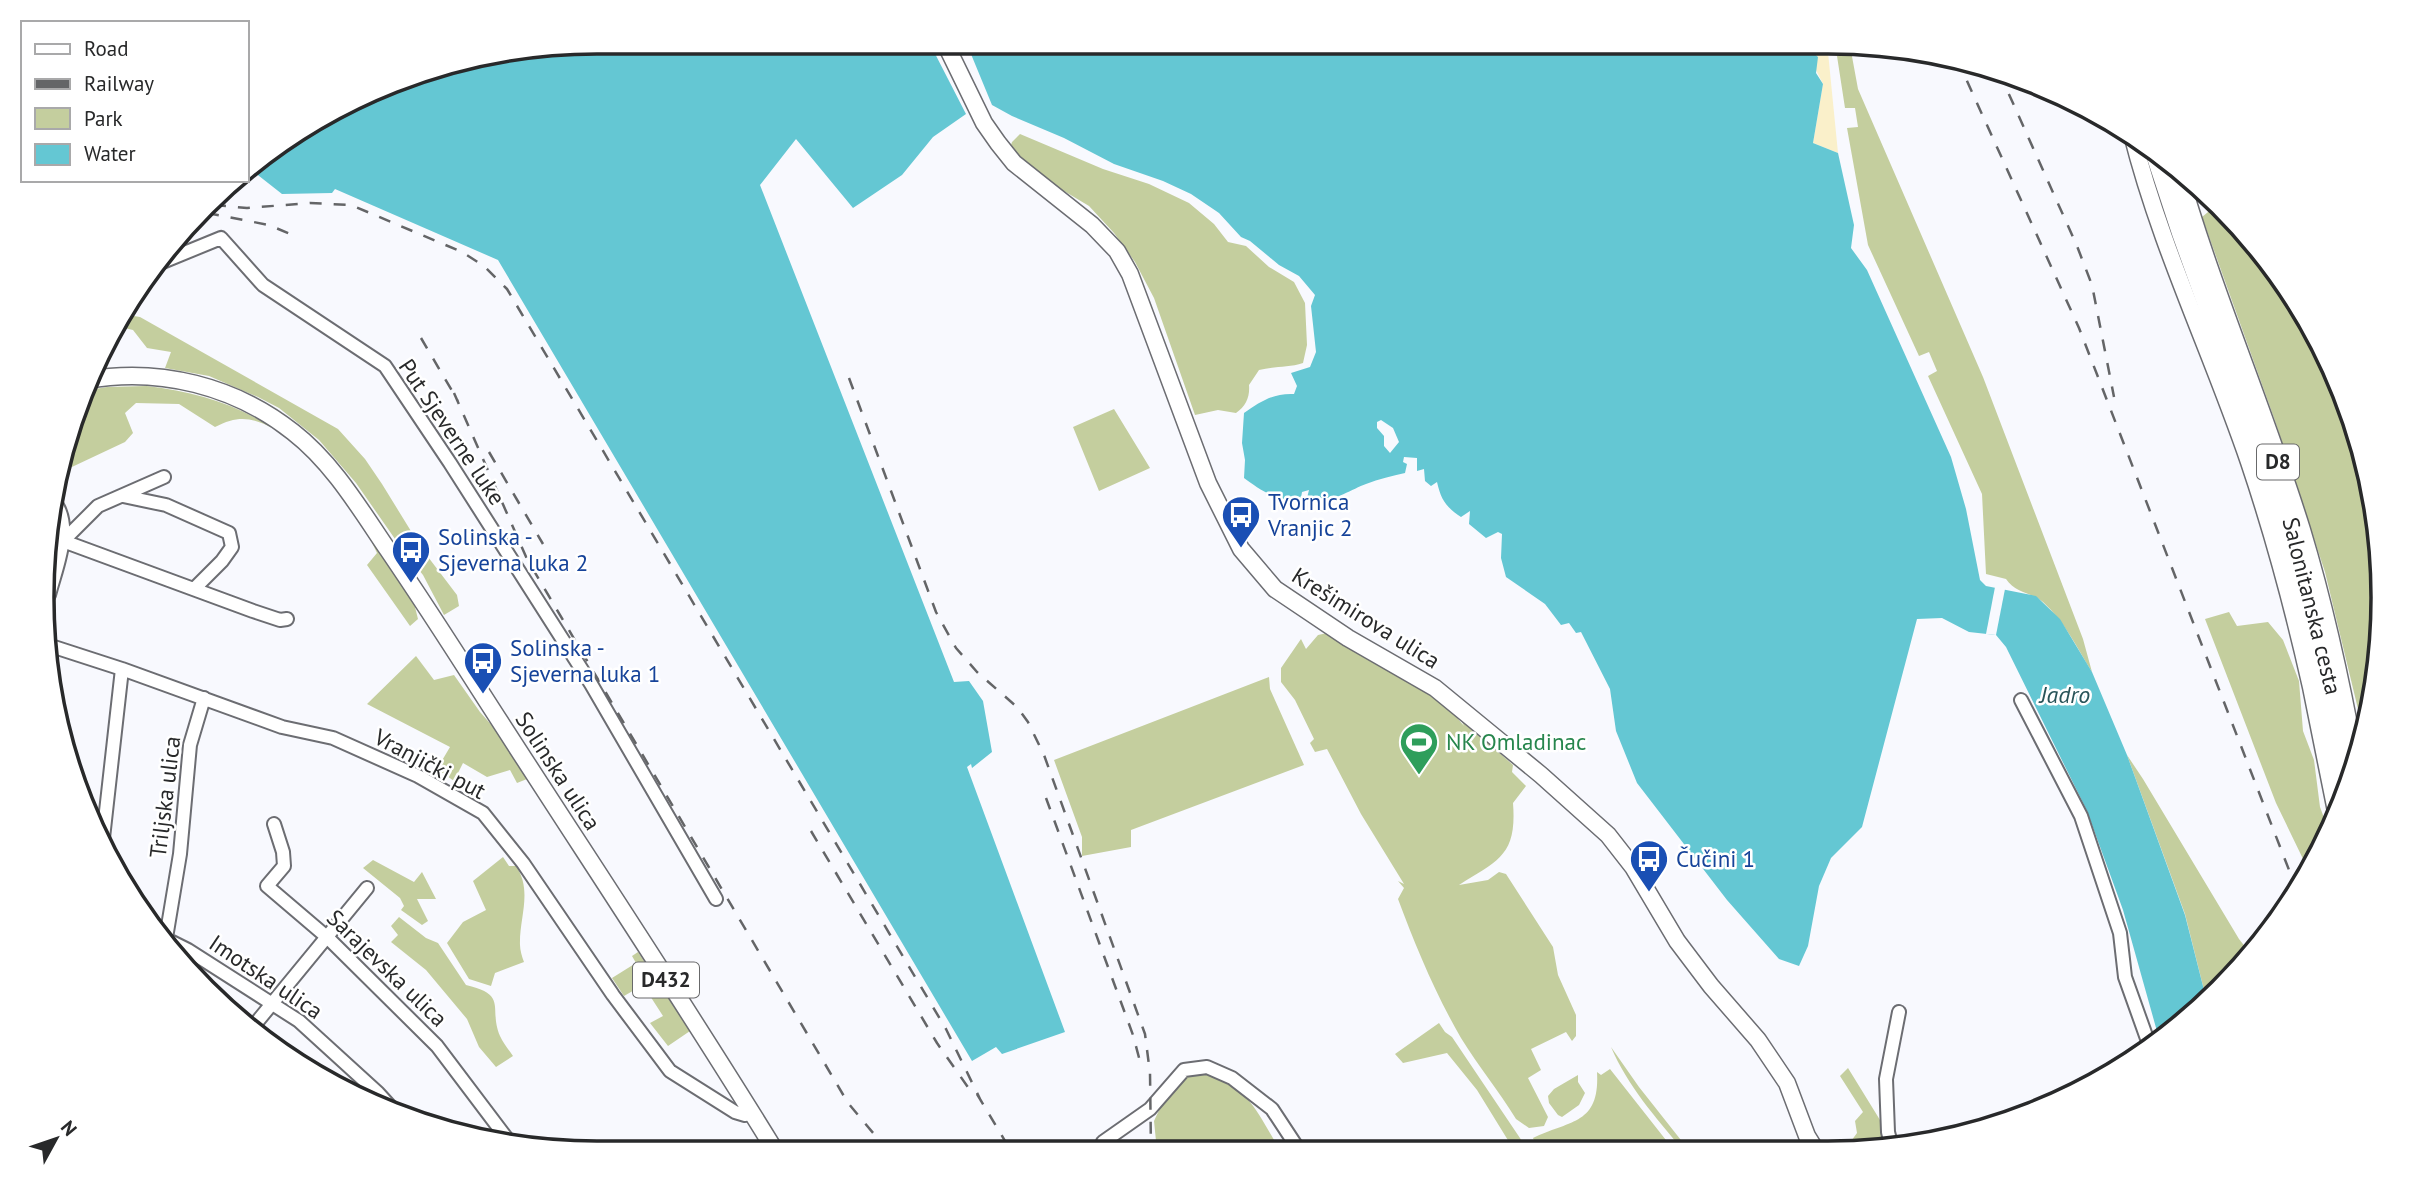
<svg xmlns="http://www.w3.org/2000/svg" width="2425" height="1195" font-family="'PT Sans',sans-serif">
<rect width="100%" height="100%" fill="#f8f9fe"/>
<path fill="#c4ce9e" d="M1851,51L1858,89L1983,377L2083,639L2092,672C2077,648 2065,622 2043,602C2031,592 2015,593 2006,579L1986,574L1982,494L1928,376L1937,371L1929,352L1919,356L1868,245L1847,128L1858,127L1855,108H1845L1837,56Z
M1020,134L1103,169L1149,184L1189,203L1214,224L1228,242L1246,246L1269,267L1294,282L1305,303L1307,345L1303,363C1288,368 1274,366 1259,370L1249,385C1250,397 1246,406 1236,413L1218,410L1195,415L1154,298L1135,262L1114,233L1089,206L1034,173L1009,151L1012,142Z
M2219,203L2290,289L2341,385L2372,490L2383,598L2372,706L2364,734L2325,572L2274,418L2202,217Z
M122,314L140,317L338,429L365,459L382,484L422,549L457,595L459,606L444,615L423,575L402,549L356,483L319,440L279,408L258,397L209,376L165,368L171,352L147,348L133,330L116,326Z
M147,386C194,392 235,403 274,429C252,417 238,415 215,427L179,404L136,403L125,413L133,433L125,442L57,474L83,391L107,387Z
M1114,409L1150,468L1099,491L1073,427Z
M363,524L413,599L418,619L410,626L367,565L377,553Z
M2229,612L2237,626L2268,622L2283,640L2299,681L2303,731L2314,760L2320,807L2327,826L2322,839L2304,861L2276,803L2205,619Z
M1332,632L1437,694L1464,726L1460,718L1513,765L1512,772L1526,786L1513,803C1517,855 1499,860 1459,885L1488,880L1499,872L1506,874L1553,947L1558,975L1576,1015V1036L1572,1041L1566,1032L1531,1049L1541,1070L1528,1078L1548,1117L1544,1126L1529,1128L1516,1119C1499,1091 1478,1066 1461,1038C1435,993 1416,947 1398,899L1404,888L1398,881L1404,884L1361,814L1327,749L1315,752L1310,743L1314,739L1295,700L1281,682V668L1301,639L1306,649L1318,635Z
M416,656L434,680L454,675L480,712L495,729L527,779L517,783L510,770L487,777L463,763L454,781L437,769L450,747L367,704Z
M1269,677L1270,689L1304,765L1131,830V847L1082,856V837L1054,760Z
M2127,755L2143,779L2239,939L2250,953L2206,998L2185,914Z
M503,857L509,866H516C533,891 519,918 520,945C520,950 522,957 524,962L495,973L491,986L469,979L447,943L463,922L486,910L473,881Z
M373,860L414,882L422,872L436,899H417L428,921L422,925L401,910L404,906L400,898L363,868Z
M399,917L426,938L438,943L466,985C509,995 488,1008 500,1036C503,1043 509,1050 513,1056L496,1067L479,1047L467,1019L426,970L391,942L398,935L391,926Z
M638,952L690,1031L668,1046L650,1023L663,1016L643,985L624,996L612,978L636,963L632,956Z
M1439,1023L1445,1032L1452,1037L1528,1150H1514L1477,1090L1447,1053L1403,1063L1395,1054Z
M1611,1047L1639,1087L1688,1149H1682C1656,1118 1627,1085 1611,1047Z
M1848,1068L1880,1120L1883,1148H1846L1857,1133L1855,1121L1863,1112L1840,1076Z
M1610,1069L1673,1149L1538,1150L1533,1138C1570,1120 1600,1125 1597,1072L1601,1075Z
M1204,1072C1249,1087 1257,1112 1280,1150L1157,1151L1154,1121L1161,1106L1188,1075Z
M1578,1075V1082L1585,1093L1579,1105L1562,1117L1558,1115L1549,1103L1548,1096L1554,1089Z"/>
<path fill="#faf0ca" d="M1805,42H1827L1838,153L1813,143L1823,84L1803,44Z"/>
<path fill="#64c7d3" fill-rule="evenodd" d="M598,42H929L966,114L933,137L902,175L853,208L796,139L760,185L954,682L969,681L983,701L992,752L972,768L971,764L967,767L1065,1032L1002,1054L996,1047L972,1061L498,260L335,189L332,193L282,194L249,168L259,157L419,72Z
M966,42H1805L1804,45L1818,57L1816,73L1823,84L1813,143L1838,153L1854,225L1851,248L1867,270L1951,457L1966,509L1980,580L1986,586L2036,596L2060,619L2092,672L2127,755L2185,915L2206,998L2160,1042L2123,910L2087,811L2006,647L1996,635L1969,632L1942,618L1917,619L1862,827L1831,858L1819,886L1808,946L1799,966L1779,959L1727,900L1637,783L1616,731L1610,689L1581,632L1576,633L1569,623L1561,625L1545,604L1506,577L1501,558L1502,534L1498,532L1486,538L1469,524L1470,511L1461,517C1446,507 1441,500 1437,482L1431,486L1425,481L1424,469L1417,471V458L1404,457L1403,462L1407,464L1405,473C1392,476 1379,479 1366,484C1349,490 1325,508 1307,498L1309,490L1302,492L1301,498C1281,505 1259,489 1244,478L1245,460L1242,443L1244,413C1261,401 1274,393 1294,394L1297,386L1291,373L1310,367L1316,352L1311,306L1315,295L1299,276L1279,265L1250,241L1241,237L1219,213L1191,194L1163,181L1114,164L1064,138L1012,116L992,105ZM1381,420L1393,428L1399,442L1390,453L1384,446V436L1377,428V422Z"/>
<path fill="#f8f9fe" d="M1995,587L2005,589L1996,635L1986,634Z"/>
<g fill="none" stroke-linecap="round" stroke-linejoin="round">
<g stroke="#6c6d72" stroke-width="16">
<path id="minor" d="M160,263L221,238L263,285L385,366L450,463L591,684L716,899
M164,477L98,506L63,541L253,611L280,620L287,619
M123,496L166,505L229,533L232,547L222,561L195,588
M49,595C57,564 75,526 52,498
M48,645L122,669L282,727L333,738L418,776L483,813L523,863L613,995L670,1071L735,1112L745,1115L751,1113
M2021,700L2081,816L2120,933L2125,977L2150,1047
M274,824L283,852L284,866L267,886L328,938L437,1046L511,1144
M102,847L122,669
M166,939L188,950L299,1021L378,1093L398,1115
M165,944L180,854L190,745L204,698
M252,1028L367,888
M1103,1142L1150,1109L1184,1070L1207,1067L1232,1078L1272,1109L1299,1150
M1892,1148L1888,1132L1886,1079L1899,1012"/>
</g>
<g stroke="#6c6d72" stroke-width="19">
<path id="major" d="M945,43L984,123L998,143L1014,163L1092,225L1117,251L1130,274L1208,483L1241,549L1275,589L1348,638L1435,688L1541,775L1608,835L1633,867L1677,941L1711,986L1758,1040L1787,1083L1807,1136L1815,1149
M2132,134C2160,246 2212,353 2249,462C2274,536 2294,611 2311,687C2320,730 2328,773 2337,816
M87,380C159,367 235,386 293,432C333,463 360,509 388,550C420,597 451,645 481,692C579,845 681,997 776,1152"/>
</g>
<g stroke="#6c6d72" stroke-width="21">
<path id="highway" d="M2154,151L2181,233L2265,466L2307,602L2346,792
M2177,169C2212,291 2263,408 2301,530C2324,606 2341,684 2355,762"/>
</g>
<use href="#minor" stroke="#fff" stroke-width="12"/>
<use href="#major" stroke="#fff" stroke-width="16"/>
<use href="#highway" stroke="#fff" stroke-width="18"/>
<path stroke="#646567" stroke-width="2.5" stroke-dasharray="12 12" stroke-linecap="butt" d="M1957,59L2079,328L2296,888
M1999,72L2077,246L2092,285L2114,397
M214,205L247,208L310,203L351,205L462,252L484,266L507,289L946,1029L981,1101
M207,213L269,225L297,237
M421,338L458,401
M849,378L936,612L956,648L977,672L1017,707L1028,722L1044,755L1145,1034L1150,1073L1151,1151
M454,393L527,559L848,1103L889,1152
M489,452L543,544
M1046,798L1133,1035L1142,1069
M811,831L937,1043L972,1093
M977,1094L1011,1151"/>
</g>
<defs>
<g id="bus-pin" transform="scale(2.0125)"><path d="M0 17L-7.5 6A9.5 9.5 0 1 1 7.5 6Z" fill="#1a4fb4" stroke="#fff"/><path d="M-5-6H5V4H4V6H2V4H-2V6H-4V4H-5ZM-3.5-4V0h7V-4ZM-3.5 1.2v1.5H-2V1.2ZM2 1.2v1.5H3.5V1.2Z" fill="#fff"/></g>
<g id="stadium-pin" transform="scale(2.0125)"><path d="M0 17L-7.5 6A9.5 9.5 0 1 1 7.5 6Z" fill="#2e9e5b" stroke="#fff"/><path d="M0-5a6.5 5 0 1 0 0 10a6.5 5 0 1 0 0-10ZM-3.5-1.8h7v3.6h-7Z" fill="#fff"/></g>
</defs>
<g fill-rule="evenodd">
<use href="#bus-pin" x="1241" y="515"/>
<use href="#bus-pin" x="411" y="550"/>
<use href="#bus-pin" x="483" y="661"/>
<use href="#stadium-pin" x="1419" y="742"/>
<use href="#bus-pin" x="1649" y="859"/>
</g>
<g text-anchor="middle" stroke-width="5" stroke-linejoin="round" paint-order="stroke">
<g fill="#fff" stroke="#68696a" stroke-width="2">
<rect x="2257" y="444.5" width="42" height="35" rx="5"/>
<rect x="633" y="962.5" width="66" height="35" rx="5"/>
</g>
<g font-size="21" font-weight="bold" fill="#28292a">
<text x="2278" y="469">D8</text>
<text x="666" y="987">D432</text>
</g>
<g font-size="23" fill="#28292a" stroke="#fff">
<text transform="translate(452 432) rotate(56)" y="8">Put Sjeverne luke</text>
<text transform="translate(2312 606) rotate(76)" y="8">Salonitanska cesta</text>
<text transform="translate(1366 618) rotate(32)" y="8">Krešimirova ulica</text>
<text transform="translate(430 764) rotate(28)" y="8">Vranjički put</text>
<text transform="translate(558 771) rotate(57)" y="8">Solinska ulica</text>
<text transform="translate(165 797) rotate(-83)" y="8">Triljska ulica</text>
<text transform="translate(387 968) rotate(44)" y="8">Sarajevska ulica</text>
<text transform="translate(266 977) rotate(34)" y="8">Imotska ulica</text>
</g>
<g font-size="23" fill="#164399" stroke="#fff" text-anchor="start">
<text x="1268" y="510">Tvornica<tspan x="1268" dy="26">Vranjic 2</tspan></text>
<text x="438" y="545">Solinska -<tspan x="438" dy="26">Sjeverna luka 2</tspan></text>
<text x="510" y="656">Solinska -<tspan x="510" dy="26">Sjeverna luka 1</tspan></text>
<text x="1676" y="867">Čučini 1</text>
</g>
<g font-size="23" fill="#27864d" stroke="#fff" text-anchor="start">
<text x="1446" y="750">NK Omladinac</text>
</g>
<g font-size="24" font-style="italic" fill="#285459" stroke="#fff">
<text x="2065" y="703">Jadro</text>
</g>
</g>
<path d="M0 0H2425V1195H0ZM597 54H1828A543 543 0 0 1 2371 597V598A543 543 0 0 1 1828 1141H597A543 543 0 0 1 54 598V597A543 543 0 0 1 597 54Z" fill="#fff" fill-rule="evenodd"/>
<path fill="none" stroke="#28292a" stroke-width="3.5" d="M597 54H1828A543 543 0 0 1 2371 597V598A543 543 0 0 1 1828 1141H597A543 543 0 0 1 54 598V597A543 543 0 0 1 597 54Z"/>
<rect x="21" y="21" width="228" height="161" fill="#ffffff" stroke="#a9a9aa" stroke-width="2"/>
<rect x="35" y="44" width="35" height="10" fill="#ffffff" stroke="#a9a9aa" stroke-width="2"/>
<text x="84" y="56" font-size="21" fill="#28292a">Road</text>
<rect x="35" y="79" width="35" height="10" fill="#646567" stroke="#a9a9aa" stroke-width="2"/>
<text x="84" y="91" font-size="21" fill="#28292a">Railway</text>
<rect x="35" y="108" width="35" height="21" fill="#c4ce9e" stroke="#a9a9aa" stroke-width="2"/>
<text x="84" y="126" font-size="21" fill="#28292a">Park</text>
<rect x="35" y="144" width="35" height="21" fill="#64c7d3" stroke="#a9a9aa" stroke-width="2"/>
<text x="84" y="161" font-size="21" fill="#28292a">Water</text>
<g transform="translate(56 1139) rotate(50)" stroke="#ffffff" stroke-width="5" paint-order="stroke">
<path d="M0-5L12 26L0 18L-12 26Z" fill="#28292a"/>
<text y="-10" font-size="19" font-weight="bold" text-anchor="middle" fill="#28292a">N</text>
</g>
</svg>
